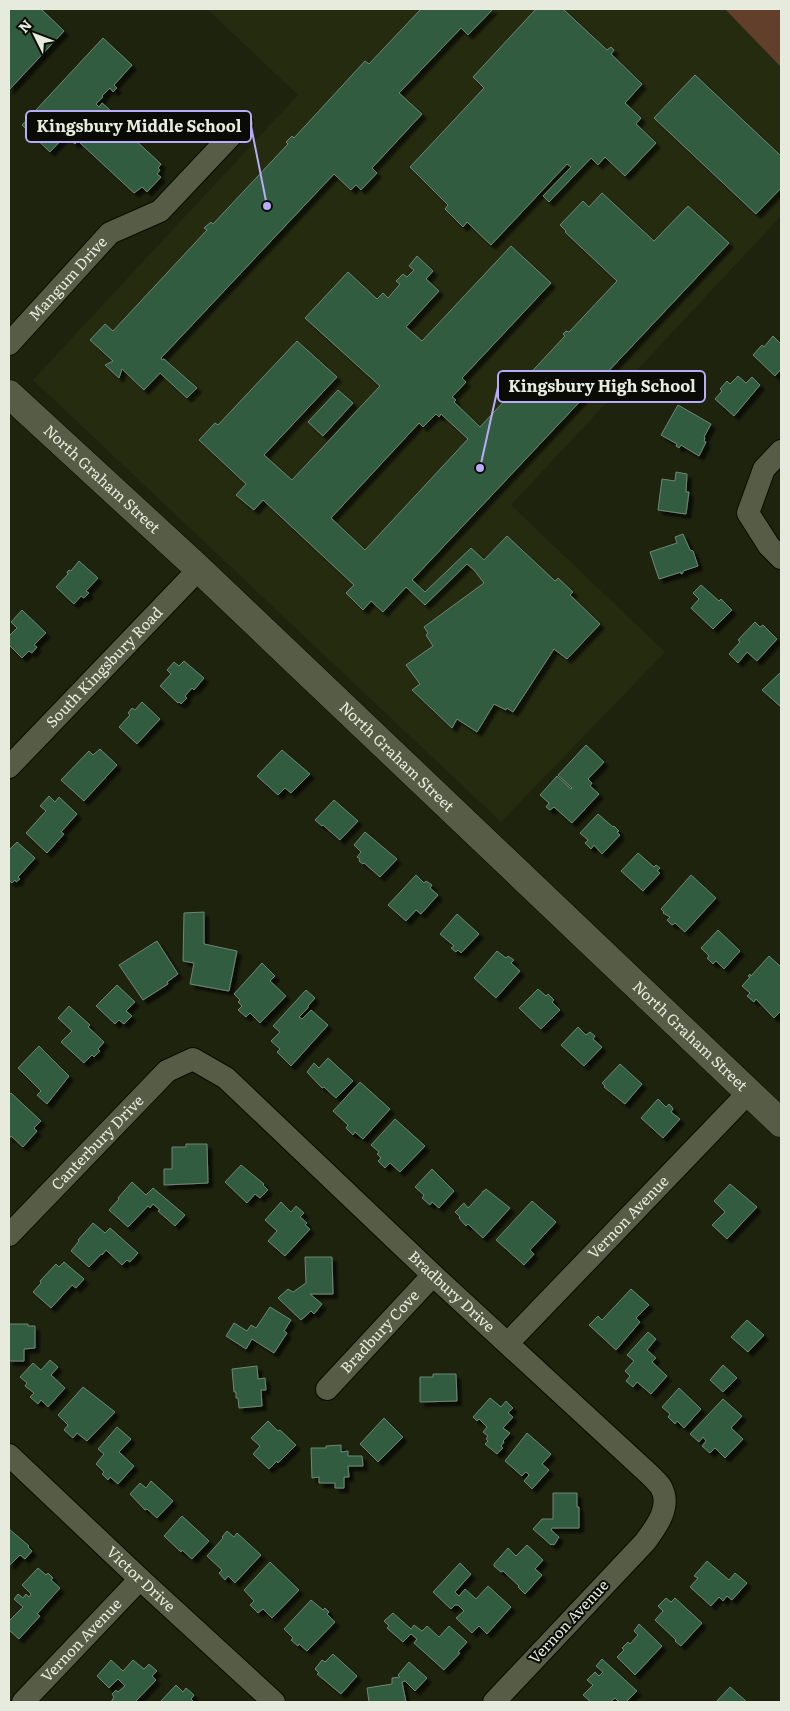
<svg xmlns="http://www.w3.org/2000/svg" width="790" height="1711" font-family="Literata,serif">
<defs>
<filter id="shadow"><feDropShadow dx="4.5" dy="4.5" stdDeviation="1" flood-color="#0009"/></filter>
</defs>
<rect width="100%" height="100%" fill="#1e230e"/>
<path fill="#252b0f" d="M207,9H781V216L511,505L665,652L501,822L33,380L298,95Z"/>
<path fill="#613f2a" d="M725,9H781V67Z"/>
<path fill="#325c41" stroke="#6f8676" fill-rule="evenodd" filter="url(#shadow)" d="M9,9H41L64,31L9,90Z
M421,9H493L468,35L461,28L399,93L422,114L372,168L377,173L361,190L356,185L351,190L334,174L161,358L162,360L164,359L197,388L187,398L160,373L144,390L122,369L119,378L105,365L113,361L90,340L105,324L113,331L207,230L204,228L211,222L213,224L288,144L286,142L292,136L294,138L365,61L369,64Z
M536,9H563L607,50L611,47L614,50L611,54L642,84L625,103L641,118L636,124L656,143L625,176L605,157L598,165L591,158L549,202L543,196L571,167L567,164L491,245L467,222L463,227L445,209L448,205L410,167L484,88L473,77Z
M103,38L132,65L114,85L117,88L113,92L110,88L102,96L103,97L96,104L99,107L102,103L110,110L107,114L161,164L158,168L160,170L157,174L161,177L147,192L142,187L134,193L78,141L75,144L65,136L50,152L22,125Z
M695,75L781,156V188L756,214L654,118Z
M602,193L654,241L688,206L729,243L412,580L425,592L471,548L484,560L507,536L555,581L558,578L573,592L570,595L600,624L567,659L554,649L513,712L507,708L506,710L494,704L477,732L457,719L452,728L412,690L420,684L406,665L433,646L426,635L428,633L424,627L484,583L474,570L467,564L425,605L406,587L383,612L371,601L363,610L346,593L354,585L263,500L254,510L236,495L246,484L199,440L215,423L218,425L297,341L337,377L264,455L292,480L380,386L305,318L348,272L377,299L383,293L388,298L400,284L396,281L403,274L407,277L414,270L409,266L417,256L433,271L426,279L439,291L406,327L422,341L511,246L551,283L462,378L466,382L452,397L456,400L454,402L480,427L565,336L563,334L566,331L569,332L617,281L565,232L566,231L560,225L583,201L589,207ZM436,414L439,417L441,414L468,439L365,550L331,518L419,423L423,427Z
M773,336L781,344V369L775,376L753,355L762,345L764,347Z
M738,376L746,383L752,377L760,385L734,416L715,399L722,391L720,389L727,381L730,384Z
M338,390L353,403L323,436L308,422Z
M678,405L711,424L704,437L705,438L704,441L706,442L699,456L681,445L679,448L676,446L677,444L661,435Z
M676,472L687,474L686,492H689L686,514L658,510L662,479L675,481Z
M683,534L690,550L693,551L698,566L683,571V573L681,574V572L659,579L650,552L677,543L675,537Z
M79,561L98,578L86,591L89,593L84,598L81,596L74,604L56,587L68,574L67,572L69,570L71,571Z
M701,585L719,601L721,599L732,610L713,629L691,608L699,599L693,593Z
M22,610L46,633L34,645L37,647L32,653L29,651L22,658L9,645V636L17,628L11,622Z
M755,622L760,627L763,625L777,639L757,661L747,652L738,663L729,654L740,642L738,640Z
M184,661L204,678L194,690L192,688L185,696L187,698L181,704L179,702L178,703L160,686L171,674L167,670L174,662L179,666Z
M781,672V707L762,690Z
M142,702L160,719L137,744L119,727L130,715L128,713L132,708L135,710Z
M586,745L604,762L588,779L592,783L590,786L599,794L572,823L554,807L550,810L546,807L549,803L540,795L557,776L571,789L572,788L558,775Z
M100,749L117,765L84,801L61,780L89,751L93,755Z
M282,750L310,774L291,793L285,788L278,795L257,776Z
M49,796L55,802L59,797L77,814L61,832L64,834L47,853L26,833L46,811L40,806Z
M334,800L358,821L340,840L323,825L322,826L315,820Z
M598,814L613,827L614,826L619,831L617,832L620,835L602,854L594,845L591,849L585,843L588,840L580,833Z
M365,832L397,859L380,877L364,863L363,864L359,861L360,859L357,857L361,852L354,845Z
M17,842L35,858L18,877L20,879L16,882L15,880L12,883L9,880V848L10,849Z
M638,853L654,867L656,865L660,868L657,871L660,873L643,891L621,871Z
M416,875L424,883L426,881L432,885L430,888L438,895L421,914L416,910L406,921L388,905Z
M691,875L716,898L685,932L675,923L672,925L667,920L670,917L663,913L664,912L661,909Z
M204,912V944L237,951L229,991L190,984L194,963L183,961L184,913Z
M457,914L479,934L461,953L458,950L456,952L451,948L454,946L440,934Z
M718,930L740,951L724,969L716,961L713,964L707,958L709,956L701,948Z
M157,941L178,974L167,982L168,984L143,1000L119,965Z
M497,951L506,958L508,956L514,960L511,963L520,971L496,998L474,978Z
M769,956L781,967V1011L774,1018L756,999L754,1002L747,996L750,993L742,986L750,977L748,976L750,974L751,976Z
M262,963L275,976L270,981L286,996L260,1023L250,1013L246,1017L238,1010L242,1006L238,1002L240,1000L234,994Z
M117,985L135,1002L126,1011L132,1016L124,1024L119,1020L115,1024L96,1006Z
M538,989L546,996L548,994L554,1000L552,1002L560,1010L541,1029L519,1008Z
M306,990L315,998L308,1006V1008L299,1017L302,1019L311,1010L328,1025L291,1066L277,1052L280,1049L271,1041L280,1032L273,1026Z
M69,1006L90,1025L88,1027L104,1042L98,1049L100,1051L94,1057L92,1055L84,1063L61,1042L72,1031L58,1018Z
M578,1027L586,1035L590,1032L595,1036L593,1039L602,1047L584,1066L561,1045Z
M39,1046L69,1076L47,1104L37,1095L41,1091L18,1068Z
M328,1058L353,1081L336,1098L324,1087L322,1088L307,1072L314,1063L319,1068Z
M620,1064L642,1084L625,1104L604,1087L605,1086L602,1083Z
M360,1082L390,1109L363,1139L355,1132L353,1135L346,1128L348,1125L333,1111Z
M11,1093L41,1121L34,1128L37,1131L23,1147L11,1136L9,1139V1095Z
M658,1099L666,1107L669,1104L672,1107L673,1109L671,1112L680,1119L663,1138L641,1118Z
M395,1119L425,1146L400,1172L390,1163L385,1168L378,1161L381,1158L377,1154L379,1152L371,1145Z
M186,1144H207L208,1183L164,1185V1169H172V1147H186Z
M241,1165L264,1184L263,1185L268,1190L260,1198L255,1194L247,1203L225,1182Z
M432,1169L454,1191L439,1208L432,1202L430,1205L422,1198L424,1195L415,1187Z
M132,1182L146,1195L153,1188L185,1215L175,1226L158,1211L160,1210L153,1204L150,1208L148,1206L128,1227L109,1210L119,1199L118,1198Z
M730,1184L757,1207L727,1239L712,1225L725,1212L714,1201Z
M486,1189L510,1208L483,1238L468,1224L466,1226L459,1218L460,1217L455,1212L464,1203L468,1208L482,1193L483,1191H484Z
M532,1201L556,1222L530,1250L534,1254L524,1265L496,1240Z
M281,1202L291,1212L296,1206L304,1213L300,1217L307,1223L305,1225L310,1229L285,1256L268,1241L277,1231L265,1220Z
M93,1223L105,1233L110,1228L138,1253L130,1262L127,1260L122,1265L106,1250L102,1255L101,1254L89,1267L71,1251L79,1241L78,1240Z
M305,1257H332L333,1294H310L322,1304L314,1314L311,1311L301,1320L278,1298L288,1289L293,1292L306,1283Z
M64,1262L84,1279L76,1288L72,1285L51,1308L33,1292L41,1283L40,1281L56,1264L59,1267Z
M631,1289L649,1305L636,1318L640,1322L616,1350L589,1325L598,1316L602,1320Z
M270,1307L291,1320L284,1331L287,1333L274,1353L252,1339L246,1349L226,1336L234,1323L247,1331L251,1325L256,1328Z
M747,1320L764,1335L748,1352L731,1337Z
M9,1324H28V1326H35V1348L24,1349V1361H9Z
M648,1332L656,1339L647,1350L656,1358L652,1362L667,1376L651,1394L637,1382L633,1387L626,1381L630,1376L625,1371L634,1361L627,1355Z
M50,1360L58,1367L51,1375L65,1388L48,1407L41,1400L38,1404L30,1397L34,1393L25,1386L27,1383L20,1377L33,1363L41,1370Z
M723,1365L737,1378L723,1392L710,1380Z
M257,1366L258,1379L265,1378L266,1390H261L262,1406L239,1408L238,1398H236V1392H234L232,1369Z
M433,1374H456L457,1401L420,1402V1377H433Z
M83,1387L115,1412L87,1441L77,1433L73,1438L64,1430L68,1425L58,1415Z
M679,1388L701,1409L684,1428L677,1421L675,1424L668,1417L670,1414L662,1407Z
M490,1398L501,1407L506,1401L513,1408L508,1413L513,1417L503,1428L510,1433L503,1441L504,1442L501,1446L503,1448L497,1454L485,1444L488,1441L486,1439L488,1436L483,1432L487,1427L479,1419L477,1421L473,1417Z
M723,1399L742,1416L731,1428L743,1439L725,1458L715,1448L710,1453L702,1446L706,1441L704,1438L703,1437L699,1442L690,1434Z
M384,1418L403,1437L378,1462L360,1444Z
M268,1421L278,1431L280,1430L296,1445L278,1463L277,1461L269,1469L253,1454L260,1446L251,1438Z
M117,1427L131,1439L119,1452L134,1466L118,1484L110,1477L108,1480L102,1474L104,1472L96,1464L104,1454L98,1449Z
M527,1433L551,1454L542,1464L549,1470L532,1489L524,1481L529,1475L526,1472L522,1476L505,1461Z
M341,1445V1452L348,1451V1456H362L363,1466H348L349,1477H344V1488H335V1483H319V1477L312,1478L311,1448H326V1446Z
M151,1481L173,1501L157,1518L147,1509L145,1510L130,1494L140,1483L146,1488Z
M553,1493H577V1507H579V1528H552L551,1530L559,1537L554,1545L552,1544L551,1545L533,1529L542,1519H553Z
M182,1516L209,1541L192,1559L182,1550L181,1552L164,1536Z
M9,1529L29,1546L28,1547L32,1551L25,1559L20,1555L10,1565L9,1564Z
M227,1531L234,1537L237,1533L261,1555L235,1583L228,1576L225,1580L219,1573L222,1570L207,1556L223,1538L222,1537Z
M527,1545L543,1560L535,1569L542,1575L525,1594L518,1587L519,1586L503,1571L501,1572L494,1566V1564L508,1548L516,1556Z
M707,1561L729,1580L735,1573L747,1583L732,1600L727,1596L723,1601L719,1597L711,1606L690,1587L698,1578L694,1576Z
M270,1562L299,1590L272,1618L263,1609L258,1613L250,1605L254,1601L244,1590Z
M460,1563L471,1574L455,1592L459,1596L465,1589L476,1599L488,1586L511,1607L487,1634L479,1626L472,1633L456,1618L464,1611L458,1605H455L451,1609L433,1592Z
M38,1568L46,1575L48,1573L53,1578L51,1580L60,1588L37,1614L40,1616L19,1639L9,1630V1621L23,1607L14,1599L18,1594L23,1598L26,1594L29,1597L31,1594L22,1585Z
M666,1598L671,1602L675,1598L702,1623L681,1646L675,1641L676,1640L655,1620L663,1611L658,1606Z
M311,1600L323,1610L325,1608L329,1612L327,1614L335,1622L307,1651L299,1644L298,1646L291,1640L293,1638L284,1629Z
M393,1613L411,1629L414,1625L422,1631L427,1626L439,1637L449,1626L467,1642L458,1652L460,1653L444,1670L414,1643L417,1639L411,1634L403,1642L387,1628L389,1626L384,1621Z
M639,1624L662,1646L635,1675L617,1657L624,1650L622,1648L628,1642L630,1644L638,1635L634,1631Z
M333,1654L357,1676L341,1694L317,1674L319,1673L315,1669L322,1660L325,1662Z
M602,1659L637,1691L626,1702H619L615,1698L610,1702H591L583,1695L593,1685L587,1680L595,1672L599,1676L603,1672L596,1666Z
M111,1660L123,1671L133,1660L144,1669L149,1664L157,1671L152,1676L156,1680L135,1702H111L114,1697L112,1694L116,1690L118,1692L125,1686L118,1679L109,1688L97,1676Z
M409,1662L427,1678L415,1691L405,1681L402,1682L406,1702H369L367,1688L392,1684V1678L400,1677L398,1675Z
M176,1685L183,1692L186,1688L194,1695L191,1699L194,1702H160Z
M730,1687L747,1702H716Z"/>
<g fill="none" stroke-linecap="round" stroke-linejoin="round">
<g stroke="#080c00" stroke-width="24">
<g id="minor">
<path id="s1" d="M9,344L110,233L160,211L242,124"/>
<path d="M781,451L764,469L748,513L769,546L781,558"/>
<path id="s2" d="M9,767L199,569"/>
<path id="s3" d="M9,1235L167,1071L193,1059L226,1078L433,1275L650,1475C654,1479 658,1483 661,1487C672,1507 656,1527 645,1542L494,1702"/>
<path id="s4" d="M508,1343L749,1092"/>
<path id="s5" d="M327,1389L433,1275"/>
<path id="s6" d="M9,1455L140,1579L274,1702"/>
<path id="s7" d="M23,1702L140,1579"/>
</g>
</g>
<g stroke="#080c00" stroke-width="29">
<g id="secondary">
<path id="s8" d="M9,394L199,569L781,1123"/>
</g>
</g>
<use href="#minor" stroke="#565c45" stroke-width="22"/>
<use href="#secondary" stroke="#565c45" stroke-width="28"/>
</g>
<g text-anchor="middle" stroke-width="4" stroke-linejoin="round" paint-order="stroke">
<g font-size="15" fill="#e7ebdd" stroke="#090b04">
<text dy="5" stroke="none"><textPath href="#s1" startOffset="88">Mangum Drive</textPath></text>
<text dy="5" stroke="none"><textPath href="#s8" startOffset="126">North Graham Street</textPath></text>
<text dy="5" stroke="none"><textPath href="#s2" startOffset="138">South Kingsbury Road</textPath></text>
<text dy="5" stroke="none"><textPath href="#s8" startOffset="531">North Graham Street</textPath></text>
<text dy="5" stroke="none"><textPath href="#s8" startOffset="936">North Graham Street</textPath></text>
<text dy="5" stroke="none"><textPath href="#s3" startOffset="128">Canterbury Drive</textPath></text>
<text dy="5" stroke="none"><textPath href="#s4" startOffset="174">Vernon Avenue</textPath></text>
<text dy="5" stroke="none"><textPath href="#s3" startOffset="605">Bradbury Drive</textPath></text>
<text dy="5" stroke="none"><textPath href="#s5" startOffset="78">Bradbury Cove</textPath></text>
<text dy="5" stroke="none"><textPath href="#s6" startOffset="181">Victor Drive</textPath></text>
<text transform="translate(569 1622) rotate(-47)" y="5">Vernon Avenue</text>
<text dy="5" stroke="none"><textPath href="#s7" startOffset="85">Vernon Avenue</textPath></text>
</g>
</g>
<path fill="none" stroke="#b8abf7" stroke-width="2" d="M267 206L251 126M480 468L498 387"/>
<g fill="#b8abf7" stroke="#090b04" stroke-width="2">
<circle cx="267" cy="206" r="5"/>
<circle cx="480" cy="468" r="5"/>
</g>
<g fill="#090b04" stroke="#b8abf7" stroke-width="2">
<rect x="26" y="111" width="225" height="31" rx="5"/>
<rect x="498" y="371" width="207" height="31" rx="5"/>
</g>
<g font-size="16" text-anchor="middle" font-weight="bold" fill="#e7ebdd">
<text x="139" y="132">Kingsbury Middle School</text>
<text x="602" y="392">Kingsbury High School</text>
</g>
<rect width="790" height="1711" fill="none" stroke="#e7ebdd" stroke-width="20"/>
<g transform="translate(35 35) rotate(312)" stroke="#090b04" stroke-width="4" paint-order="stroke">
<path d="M0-4L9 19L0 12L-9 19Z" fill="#e7ebdd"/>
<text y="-8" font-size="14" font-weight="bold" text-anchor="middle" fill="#e7ebdd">N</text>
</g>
</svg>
